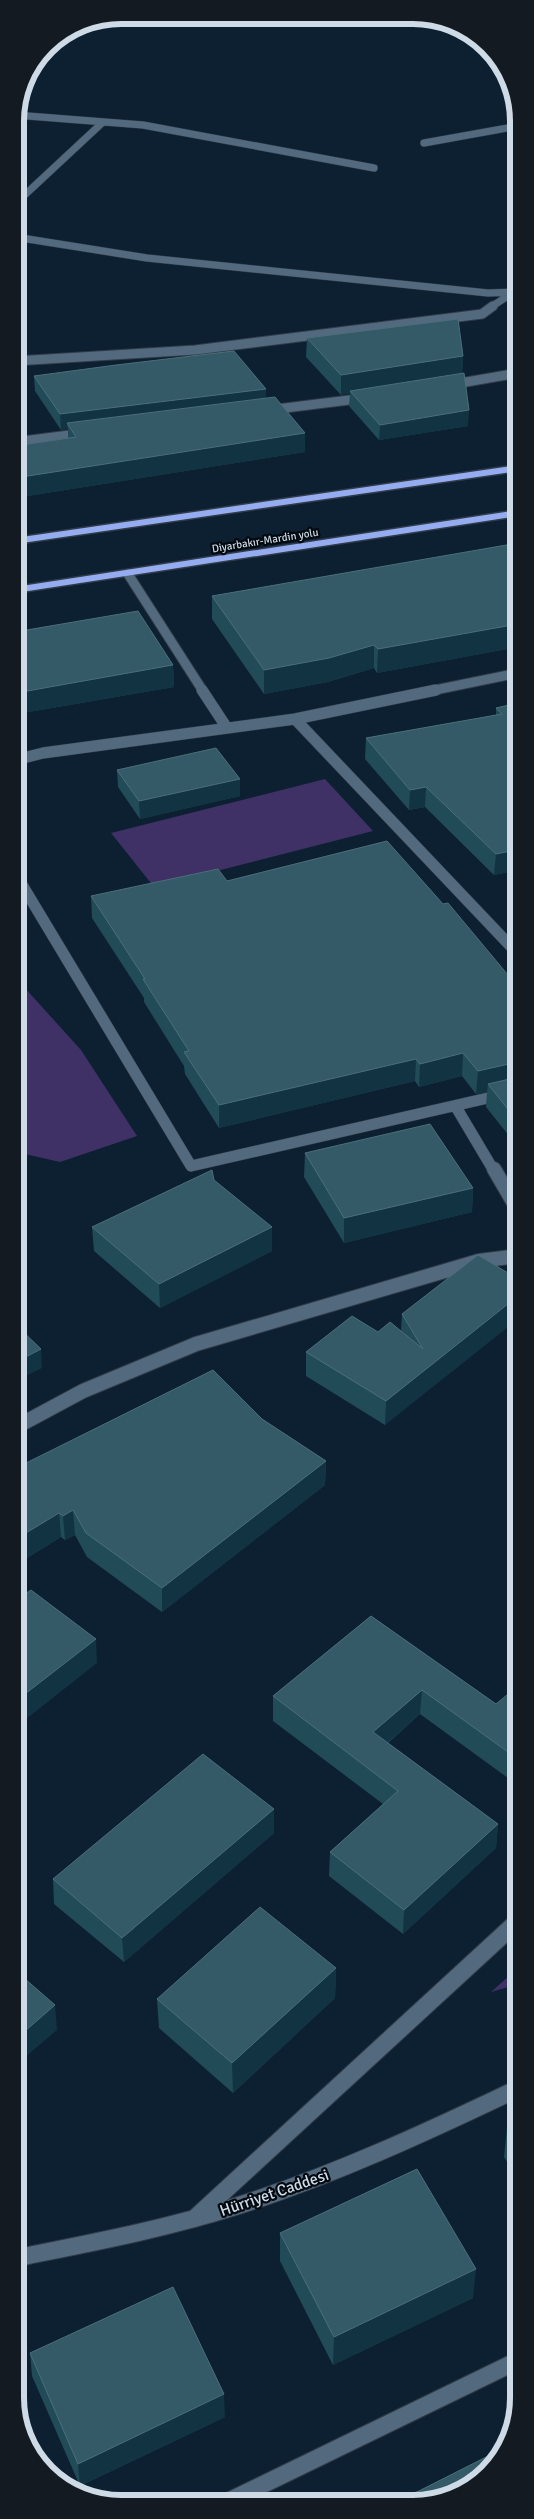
<svg xmlns="http://www.w3.org/2000/svg" width="534" height="2519" font-family="Signika,sans-serif">
<rect width="100%" height="100%" fill="#0c2031"/>
<path fill="#3f3066" d="M325,779L373,831L154,887L111,833Z
M15,977L81,1050L137,1136L60,1162L16,1152Z
M519,1967V1984L491,1992Z"/>
<g fill="none" stroke-linecap="round" stroke-linejoin="round">
<g stroke="#313b49" stroke-width="8">
<path id="street-far4" d="M15,115L143,125L374,168
M424,143L518,126
M15,204L102,123
M15,237L147,258L488,293L514,292
M491,307L514,292"/>
</g>
<g stroke="#313b49" stroke-width="11">
<path id="street-far3" d="M15,361L195,350L482,314L493,306
M128,574L203,691
M430,691L518,673"/>
</g>
<g stroke="#313b49" stroke-width="12">
<path id="street-far2" d="M202,690L227,728
M295,719L518,954
M15,760L43,753L295,719L436,690
M15,873L191,1166L501,1095
M456,1107L494,1171"/>
</g>
<g stroke="#313b49" stroke-width="16">
<path id="street-far1" d="M494,1169L518,1210
M16,1427L83,1391L196,1344L479,1261L518,1256"/>
</g>
<g stroke="#313b49" stroke-width="19">
<path id="street" d="M195,2218L519,1920
M227,2502L519,2360"/>
</g>
<g stroke="#313b49" stroke-width="11">
<path id="secondary-far1" d="M449,385L518,373
M269,410L365,398
M15,442L85,433"/>
</g>
<g stroke="#313b49" stroke-width="19">
<path id="secondary" d="M16,2258C90,2243 165,2229 237,2206C334,2175 427,2132 519,2088"/>
</g>
<g stroke="#313b49" stroke-width="3">
<path id="highway" d="M518,465V471L15,544V538Z
M518,510V516L15,593V587Z"/>
</g>
<use href="#street-far4" stroke="#536a7e" stroke-width="7"/>
<use href="#street-far3" stroke="#536a7e" stroke-width="9"/>
<use href="#street-far2" stroke="#536a7e" stroke-width="11"/>
<use href="#street-far1" stroke="#536a7e" stroke-width="14"/>
<use href="#street" stroke="#536a7e" stroke-width="17"/>
<use href="#secondary-far1" stroke="#536a7e" stroke-width="9"/>
<use href="#secondary" stroke="#536a7e" stroke-width="17"/>
<use href="#highway" fill="#96acf0" fill-rule="evenodd"/>
</g>
<path fill="#224b58" d="M307,338L463,356L462,373L468,426L379,440L349,406L350,393L341,395L306,357Z
M34,376L266,398L305,433V452L15,498V446L68,438V429L61,430L35,391Z
M518,543V647L377,673L374,668L328,682L264,694L212,619V596Z
M15,632L173,665L174,687L17,714L15,711Z
M518,703V876L514,871L494,875L425,807L409,810L365,759L366,738L496,715V708Z
M117,770L240,796L140,819L118,787Z
M227,881L443,904L518,987V1147L486,1107L487,1092L476,1094L462,1076L419,1087L415,1081L219,1128L185,1074L184,1066L144,1002V998L92,918L91,896Z
M305,1153L473,1188L472,1212L344,1243L304,1177Z
M214,1180L272,1251L160,1308L94,1251L92,1227Z
M518,1279L385,1425L306,1376V1352L378,1332L401,1331L402,1314Z
M262,1419L326,1461L325,1485L162,1612L87,1557L75,1535L65,1540L61,1537L16,1565V1468Z
M371,1616L496,1704L519,1685V1786L420,1714L388,1743L498,1824L496,1848L403,1934L329,1876L330,1852L383,1804L273,1721V1696Z
M274,1809V1833L124,1962L54,1904L53,1879Z
M336,1968L335,1998L233,2093L159,2028L157,1999Z
M519,2122V2181L504,2157L507,2128Z
M280,2233L473,2298L333,2365L280,2261Z
M30,2353L225,2417L80,2486L32,2376Z"/>
<path fill="#113342" d="M463,356L462,376L350,391V393L341,395V375Z
M266,389V404L67,423L68,429L61,430L60,414Z
M469,410L468,426L379,440L380,425Z
M305,433V452L15,498V478Z
M518,624V647L377,673L378,649Z
M374,645V668L328,682L264,694V670Z
M173,665L174,687L17,714L16,693Z
M240,779V796L140,819L139,801Z
M426,787L425,807L409,810L410,790Z
M516,850L514,871L494,875L496,854Z
M463,1053L462,1076L419,1087L420,1064Z
M416,1059L415,1081L219,1128V1105Z
M518,1062L516,1085L488,1084L487,1092L476,1094L478,1071Z
M17,1171L19,1195L16,1198V1172Z
M473,1188L472,1212L344,1243V1218Z
M272,1227V1251L160,1308L159,1284Z
M518,1296V1319L385,1425L386,1401Z
M41,1349L42,1368L16,1381V1362Z
M326,1461L325,1485L162,1612V1588Z
M73,1510L75,1535L65,1540L63,1516Z
M59,1513L61,1537L16,1565V1539Z
M96,1639L97,1663L16,1727V1701Z
M422,1690L420,1714L372,1756L373,1732Z
M274,1809V1833L124,1962L122,1938Z
M498,1824L496,1848L403,1934L404,1910Z
M336,1968L335,1998L233,2093L232,2063Z
M55,2005L57,2030L16,2065V2039Z
M476,2269L473,2298L333,2365L334,2337Z
M224,2394L225,2417L80,2486L78,2464Z"/>
<path fill="#345a67" stroke="#4c6e7b" d="M458,319L463,356L341,375L307,338Z
M234,351L266,389L60,414L34,376L116,365Z
M464,373L469,410L380,425L350,391Z
M275,397L305,433L15,478V446L76,437L67,423Z
M518,543V624L378,649L374,645L329,658L264,670L212,596Z
M138,611L173,665L16,693L15,632Z
M518,703V853L516,850L496,854L426,787L410,790L366,738L502,714L496,708Z
M216,748L240,779L139,801L117,770Z
M387,841L443,904L448,903L518,987V1062L478,1071L463,1053L420,1064L416,1059L219,1105L184,1052L189,1051L143,979H145L91,896L218,869L227,881Z
M518,1077V1122L488,1084Z
M430,1124L473,1188L344,1218L305,1153Z
M212,1170L214,1180L272,1227L159,1284L92,1227Z
M478,1255L518,1279V1296L386,1401L306,1352L352,1316L378,1332L390,1322L423,1349L402,1314Z
M16,1325L41,1349L16,1362Z
M213,1370L262,1419L326,1461L162,1588L86,1533L73,1510L63,1516L59,1513L16,1539V1468Z
M31,1590L96,1639L16,1701V1600Z
M371,1616L496,1704L519,1685V1760L422,1690L373,1732L498,1824L404,1910L330,1852L398,1791L273,1696Z
M203,1754L274,1809L122,1938L53,1879Z
M260,1907L336,1968L232,2063L157,1999Z
M16,1971L55,2005L16,2039Z
M519,2122V2147L507,2128Z
M417,2169L476,2269L334,2337L280,2233Z
M173,2287L224,2394L78,2464L30,2353Z
M500,2450L492,2468L460,2493L427,2503H407L405,2498Z"/>
<g text-anchor="middle" stroke-width="4.5" stroke-linejoin="round" paint-order="stroke">
<g font-size="11" fill="#cedae6" stroke="#030910">
<text transform="translate(265 540) rotate(-9)" y="4">Diyarbakır-Mardin yolu</text>
</g>
<g font-size="16" fill="#cedae6" stroke="#030910">
<text transform="translate(274 2192) rotate(-19)" y="6">Hürriyet Caddesi</text>
</g>
</g>
<path d="M0 0H534V2519H0ZM121 24H413A97 97 0 0 1 510 121V2398A97 97 0 0 1 413 2495H121A97 97 0 0 1 24 2398V121A97 97 0 0 1 121 24Z" fill="#131a21" fill-rule="evenodd"/>
<path fill="none" stroke="#cedae6" stroke-width="6" d="M121 24H413A97 97 0 0 1 510 121V2398A97 97 0 0 1 413 2495H121A97 97 0 0 1 24 2398V121A97 97 0 0 1 121 24Z"/>
</svg>
